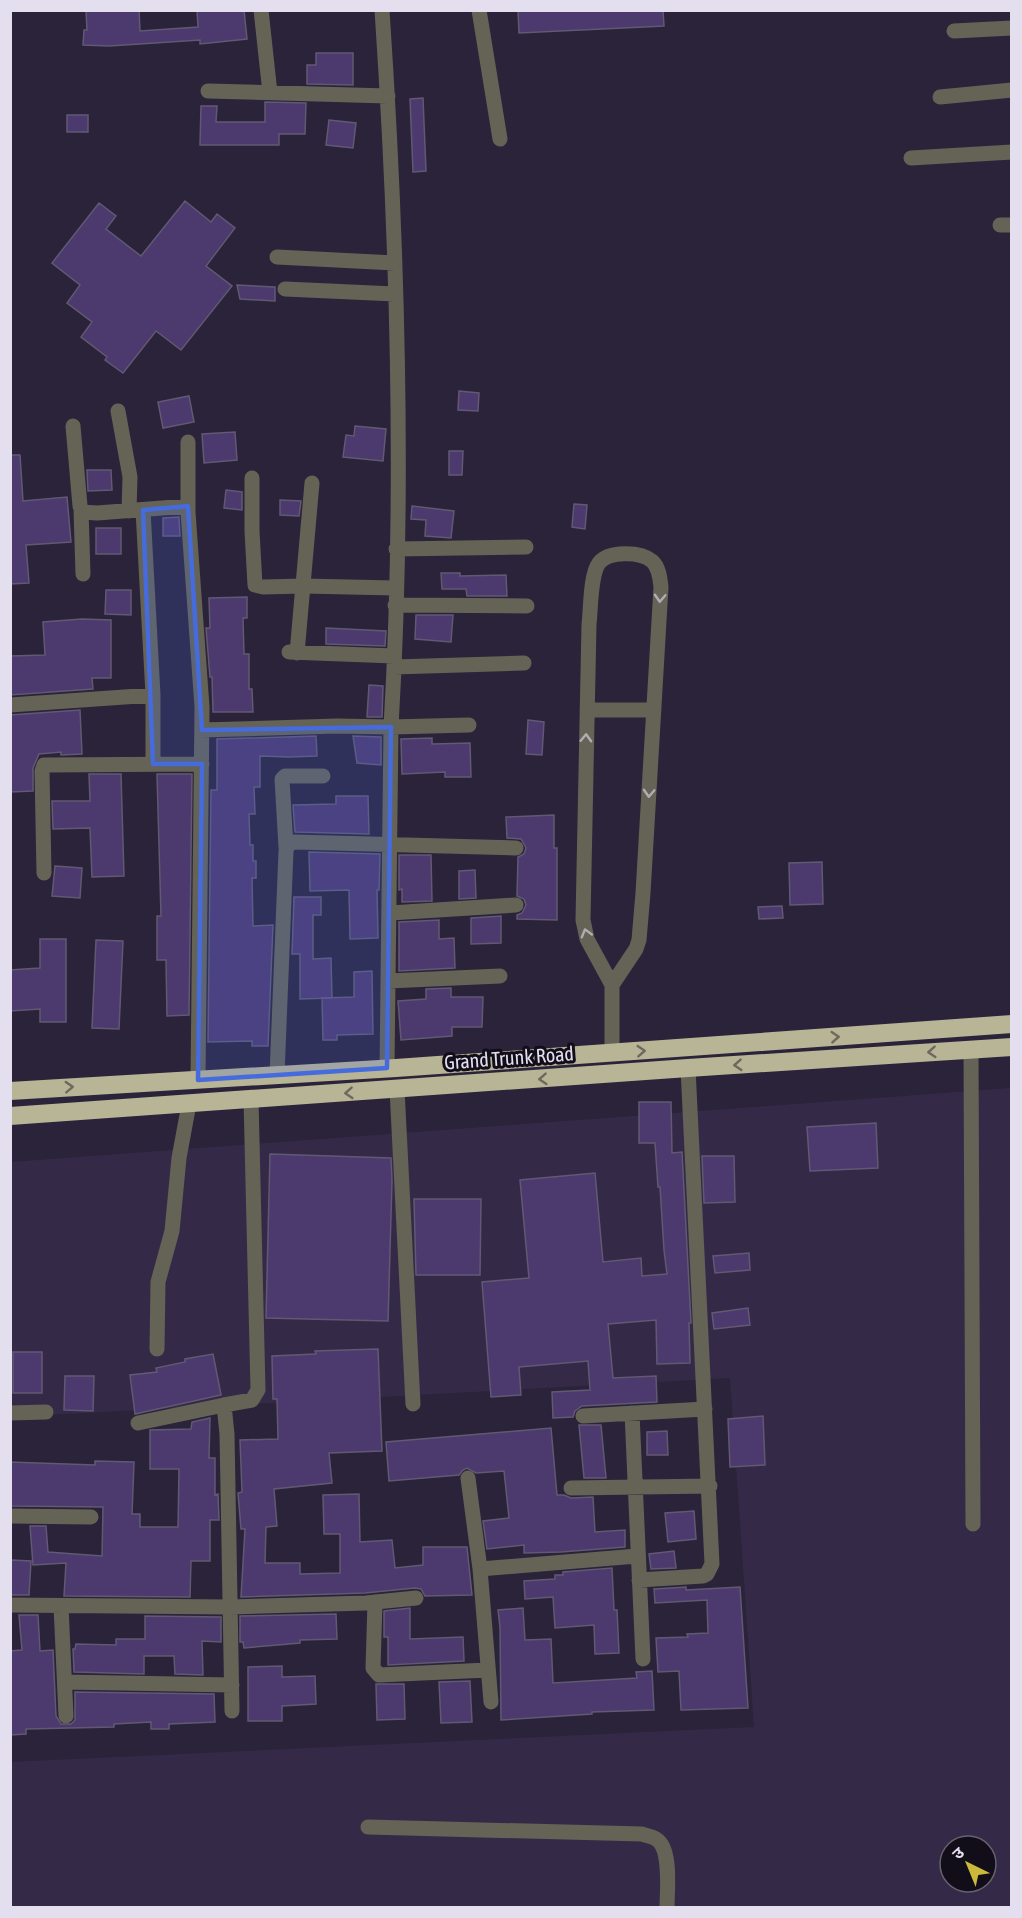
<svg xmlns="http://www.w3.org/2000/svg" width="1022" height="1918" font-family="'Asap Condensed','Noto Sans Devanagari',sans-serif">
<rect width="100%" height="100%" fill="#2a233a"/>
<path fill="#342a48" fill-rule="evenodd" d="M1011,1088V1907H11L10,1762L754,1727L730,1378L11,1417V1162ZM950,1846H986V1882H950Z"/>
<path fill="#4c396d" stroke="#615973" stroke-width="1.5" d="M86,10H139L140,31L198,27L197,10H244L247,39L200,44V40L109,46L83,45L84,30H87Z
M518,10H663L664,26L519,33Z
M316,53H353V85L307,84V65H316Z
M423,98L426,171L413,172L410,99Z
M265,102L306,103L305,134H279V145H200L201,106H217L216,122H265Z
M67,115H88V132H67Z
M329,120L356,123L353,148L326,145Z
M185,201L211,222L217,214L235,228L206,266L232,286L181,350L156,331L123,373L105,360L107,357L81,337L92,322L67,303L80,285L52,263L99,203L116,216L106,229L141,256Z
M237,285L275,287V301L240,299Z
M459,391L479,393L478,411L458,410Z
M189,396L194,422L163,428L158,402Z
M355,426L386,429L383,461L343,457L346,435L354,436Z
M235,432L237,460L204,463L202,434Z
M449,451H463L462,475H449Z
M10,455H20L23,501L67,497L71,542L26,545L29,583L10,584Z
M87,470H111L112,490L88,491Z
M226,490L242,492V510L224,508Z
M280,500L301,501L299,516L280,515Z
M574,504L587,505L585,529L572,527Z
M412,506L454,511L451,538L425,536L426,520L411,519Z
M179,517L180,536H163V518Z
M96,528H121V554H96Z
M441,573H460V576L506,575L507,596H467L466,589H442Z
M106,590H131V615L105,614Z
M247,597V618H243L244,654H249V689H252L253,712H213L212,677H210L206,628H210L209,598Z
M416,615H453L451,642L415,639Z
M82,619L111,620V678H92L93,689L10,695V656L45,655L43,622Z
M326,628L386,631L385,646L326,644Z
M369,685L383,686L382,717H367Z
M80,710L82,754L61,755V752L39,754L33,768V791L10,792V715Z
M528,720L544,722L542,755L526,754Z
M316,736L317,756L289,757L260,756V787H254L255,814H249L250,845H253V861H256V878H252L253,926L273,925L268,1046H252V1041L208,1042L211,790H217V739Z
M353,736L381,737V765L357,763Z
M432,738V744L470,743L471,777H445V772L402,774L401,739Z
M89,774H121L124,876L92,877L90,828L53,829L52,801H90Z
M157,774H192L189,1015L167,1016L166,960H157V916H161Z
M336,796H368L369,834L295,832L293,805L336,804Z
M554,815V848H557V920L517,919V915L522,913L526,905L524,899L517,896L518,857L524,854L526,848L521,839L507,838L506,817Z
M309,852L380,854L379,890H377L378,938L350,939L349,890L310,891Z
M399,855H431L432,901L402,902V889L399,890Z
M822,862L823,904L790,905L789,863Z
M55,866L82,868L80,898L52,896Z
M475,870L476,898L459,899V871Z
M294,897H321V915H313V959L331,958L332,998L300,999V954H292Z
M782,906L783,918L759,919L758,907Z
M501,916V943L471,944V918Z
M439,920V939L454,938L455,968L399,971V922Z
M40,939H66V1022H40V1009L10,1011V970L40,968Z
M96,940L123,941L119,1029L92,1028Z
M372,971L373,1034L337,1035V1040H323L322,998L354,997V972Z
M451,988V997H483L482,1027H452V1036L401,1040L398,1001L426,999V989Z
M639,1102H671L672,1153L682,1152L691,1323H689L690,1363L657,1364L656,1320L608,1324L613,1378L656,1376L657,1402L582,1406L575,1411L573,1417L553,1418L552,1392L590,1390L588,1361L519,1367L521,1395L491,1397L482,1282L529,1278L520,1180L595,1173L603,1262L641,1258L642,1276L667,1274L664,1250L660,1187H658L655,1143H639Z
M876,1123L878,1168L810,1171L807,1127Z
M270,1154L391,1158L392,1181L388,1321L266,1318Z
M702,1156H734L735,1202L704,1203Z
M414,1199H481L480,1275H416Z
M749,1253L750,1270L715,1273L713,1256Z
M748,1308L750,1325L714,1329L712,1313Z
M378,1349L382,1451L329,1453L332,1483L274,1489L277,1526L266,1527L265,1563H300V1574L340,1573V1534H324L323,1495L359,1494L360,1542L392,1540L395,1568L423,1565V1547H467L472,1595L425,1596L421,1589L415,1588L365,1593L241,1597L245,1529H241L238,1493L242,1492L240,1440L278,1439L277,1399H273L272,1356L316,1354L315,1351Z
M13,1352H42V1393H13Z
M213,1354L221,1395L135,1414L130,1375L157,1372L156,1368L185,1362V1359Z
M65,1376H94L93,1411L64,1410Z
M763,1416L765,1465L730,1467L728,1419Z
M210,1418L209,1458H215V1495L218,1494L219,1520H210V1561H191L190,1597L64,1596L66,1563L33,1565L30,1526H46L48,1552L102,1556L103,1507L10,1506V1462L95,1465V1461L134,1462L132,1514H140V1527H178L179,1469H150V1430L191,1429L192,1422Z
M579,1425H601L606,1478H584Z
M551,1428L557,1495H564L571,1498L593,1497L595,1532L625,1530V1547L561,1552L524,1553V1545L487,1549L483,1521L509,1518L504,1471L476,1473L467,1468L463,1470L459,1475L389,1481L386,1442Z
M667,1431L668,1455H647V1432Z
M694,1511L696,1539L668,1542L665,1513Z
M674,1551L676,1568L651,1569L649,1554Z
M11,1560L31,1561L29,1595H10Z
M612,1568L614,1610H617L619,1653L595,1654L594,1625L555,1628L553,1597L525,1599L524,1581L555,1579V1575H563V1572Z
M686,1587V1590L740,1587L748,1708L681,1710L679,1671L658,1672L656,1638L688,1637L687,1634L708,1633L707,1600L655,1603L654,1589Z
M410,1608V1639L463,1637L464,1661L388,1665V1637H384V1611Z
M523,1608L525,1640L551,1639L553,1683L637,1678L636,1672L652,1671L654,1710L592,1712V1714L501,1720L500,1627L498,1610Z
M336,1614L337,1639L300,1640V1643L244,1648L243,1642H240V1616Z
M19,1615H38L40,1651L53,1650L56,1716L61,1724H71L75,1720V1692L214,1694L215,1722L169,1724V1729H151V1722L114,1724V1727L26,1729V1734L10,1735V1651L22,1650Z
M145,1616L221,1617V1642L202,1641L203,1675L175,1674L174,1656H144V1674L74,1672L73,1649H75L76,1644L116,1645V1639H145Z
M282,1666V1677L315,1676L316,1704L282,1706V1721H248V1667Z
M470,1681L472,1722L441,1723L439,1682Z
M376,1684H404L405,1719L377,1720Z"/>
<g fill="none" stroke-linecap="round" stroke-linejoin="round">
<path stroke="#646356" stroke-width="15" d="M261,10L270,93
M382,10C398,249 405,489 391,727L387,1068
M479,10L500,139
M954,31L1012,28
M208,91L388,96
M940,97L1012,90
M911,158L1012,152
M1000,225H1012
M277,257L395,263
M285,289L395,294
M118,411L130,477L129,511
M73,426L80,506L83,512L97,513L188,506
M188,442V512L202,707L198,1080
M252,478V531L255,585L263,587L303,586L395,588
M81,510L83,574
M143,510L153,695V764
M396,549L526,547
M395,605L527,606
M289,652L394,656
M297,653L312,483
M394,667L524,663
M10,705L153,695
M587,710H654
M202,730L337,726L391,727L469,725
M286,847L282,779L285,776H323
M44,873L42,771L44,765L202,764
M390,913L516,905
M388,981L500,976
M971,1050L973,1524
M612,1053V985L587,939L583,920L589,624C591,609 590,575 599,563C608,551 640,551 652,561C659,567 660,578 661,587L643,893L639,940L636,949L612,985
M277,1075L286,851L288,844L295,842L516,848
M397,1089L413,1404
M157,1349L158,1282L172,1231L179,1158L189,1104
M10,1413L46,1412
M632,1413L643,1659
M583,1416L705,1409
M138,1423L224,1405
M468,1478L480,1569L491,1702
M571,1488L710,1486
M10,1516L91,1517
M480,1569L637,1556
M639,1580L703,1576L707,1574L712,1564L688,1068
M375,1602L373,1668L379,1675L488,1670
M10,1605L230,1607L366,1603L416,1598
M61,1606L66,1716
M65,1682L232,1685
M232,1711L227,1434L224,1405L252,1400L258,1390L251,1099
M368,1827L642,1834C647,1836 652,1836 656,1839C672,1848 667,1891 667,1908"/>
<path stroke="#b8b496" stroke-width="18" d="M10,1091L396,1068L1012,1024
M10,1116L688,1068L1012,1047"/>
</g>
<defs><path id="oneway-chevron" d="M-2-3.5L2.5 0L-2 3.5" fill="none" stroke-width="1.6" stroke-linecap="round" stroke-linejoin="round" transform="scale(1.5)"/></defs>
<g stroke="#b1adb2">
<use href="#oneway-chevron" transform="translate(660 598) rotate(93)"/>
<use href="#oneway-chevron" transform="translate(586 738) rotate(-88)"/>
<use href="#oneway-chevron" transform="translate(649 793) rotate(93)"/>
<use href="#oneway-chevron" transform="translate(586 933) rotate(-106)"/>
</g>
<g stroke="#6d695e">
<use href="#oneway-chevron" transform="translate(835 1037) rotate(-4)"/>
<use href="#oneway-chevron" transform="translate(641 1051) rotate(-4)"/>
<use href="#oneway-chevron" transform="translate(932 1052) rotate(176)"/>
<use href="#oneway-chevron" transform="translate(738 1065) rotate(176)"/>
<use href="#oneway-chevron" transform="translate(543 1079) rotate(176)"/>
<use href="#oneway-chevron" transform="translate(69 1087) rotate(-3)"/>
<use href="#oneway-chevron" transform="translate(349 1093) rotate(176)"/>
</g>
<path fill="#456bdd" fill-opacity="0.2" stroke="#456bdd" stroke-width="4.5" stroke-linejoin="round" d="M188,506L202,730L391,727L387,1068L198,1080L202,764H153L143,510Z"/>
<g text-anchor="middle" stroke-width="6" stroke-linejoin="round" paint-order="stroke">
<g font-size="20" fill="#e4dfef" stroke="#120e19">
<text transform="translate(509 1058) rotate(-4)" y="7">Grand Trunk Road</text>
</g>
</g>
<rect width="1022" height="1918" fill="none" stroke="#e4dfef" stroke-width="24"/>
<g transform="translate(968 1864) rotate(317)"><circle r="28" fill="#120e19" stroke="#66626f" stroke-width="1.5"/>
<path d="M0-4.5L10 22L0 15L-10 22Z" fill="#cbba39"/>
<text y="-9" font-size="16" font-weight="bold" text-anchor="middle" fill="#e4dfef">उ</text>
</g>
</svg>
